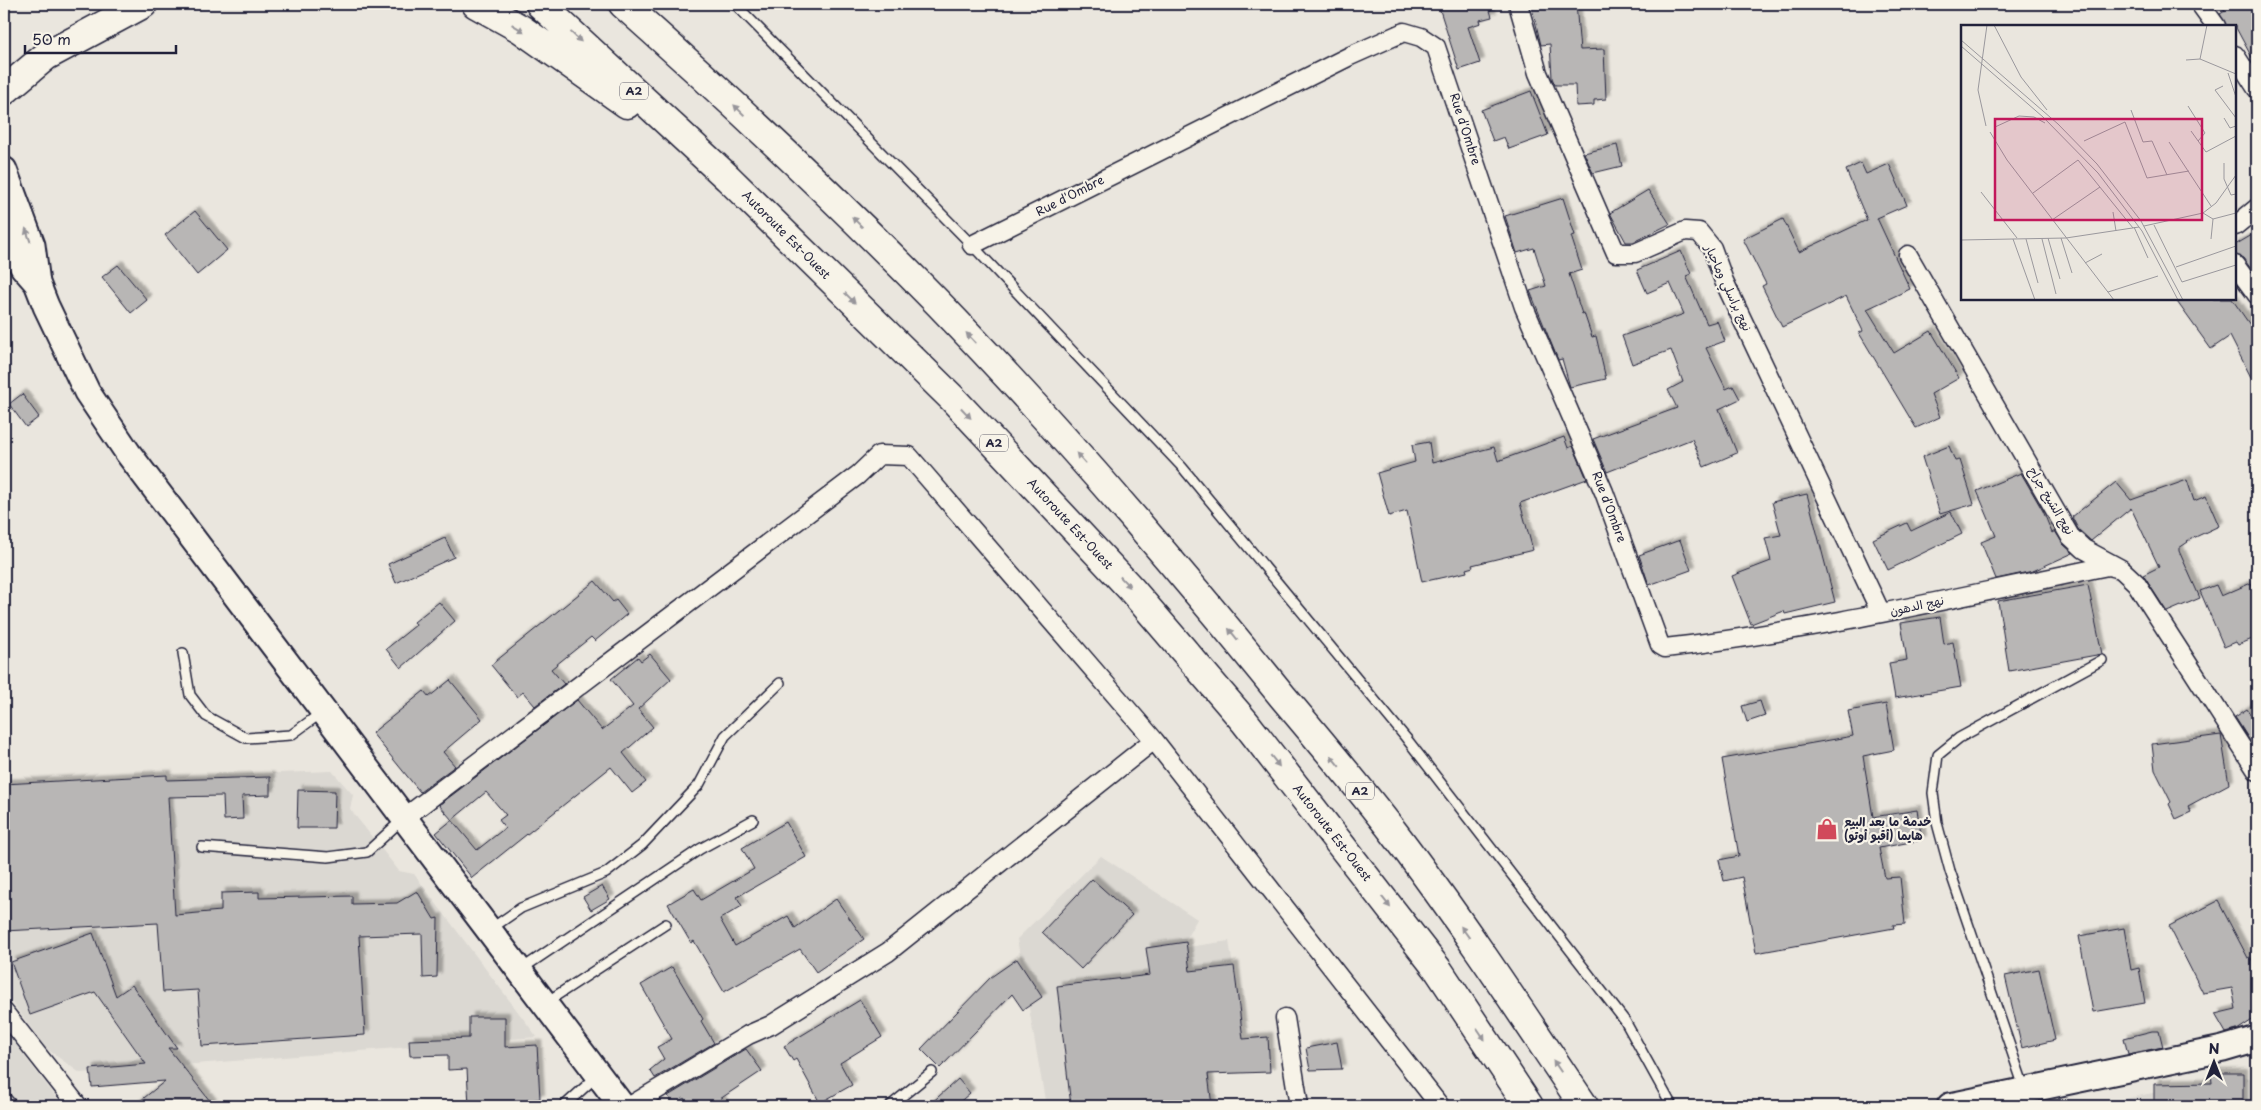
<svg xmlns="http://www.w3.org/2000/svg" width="2261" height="1110" font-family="'Playpen Sans','Playpen Sans Arabic',sans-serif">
<defs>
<filter id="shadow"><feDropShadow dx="4.5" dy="-4.5" stdDeviation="1" flood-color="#0004"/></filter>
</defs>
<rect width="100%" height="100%" fill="#eae6de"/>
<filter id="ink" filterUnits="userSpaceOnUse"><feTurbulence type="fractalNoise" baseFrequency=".02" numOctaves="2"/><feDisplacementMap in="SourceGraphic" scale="10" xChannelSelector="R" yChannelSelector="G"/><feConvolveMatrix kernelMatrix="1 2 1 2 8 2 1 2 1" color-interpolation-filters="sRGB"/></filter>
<g filter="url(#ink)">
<path fill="#dbd8d2" d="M332,771L353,795L350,809L399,871L414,874L537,1037L80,1073L47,1049L4,992V784Z
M1101,856L1197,919L1182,946L1147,953L1229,941L1242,1022L1205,1028L1215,1106H1046L1017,939Z
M4,1030L63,1106H4Z
M2239,1075L2257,1080V1106H2090Z"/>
<path fill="#b8b6b5" stroke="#22223b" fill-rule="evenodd" filter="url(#shadow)" d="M1438,4H1488L1492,17L1480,20L1481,23L1468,27L1480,63L1459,70Z
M1531,4H1576L1580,50L1604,49L1606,99L1594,100V105L1576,106L1575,85H1555L1552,78L1550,44L1541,45Z
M2221,4H2251L2257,15V67L2235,26H2226L2220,14L2225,11Z
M1531,91L1548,135L1509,149L1504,137L1493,141L1481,110Z
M1617,145L1622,166L1593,173L1584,153Z
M1861,163L1866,174L1889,164L1907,205L1877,218L1910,289L1867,309L1894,353L1931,331L1959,378L1931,394L1940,417L1916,428L1859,333L1863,331L1846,296L1782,327L1762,286L1766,284L1743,239L1783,219L1799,252L1867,220L1846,170Z
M1648,190L1670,224L1633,242H1626L1610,213Z
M1563,198L1575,235L1571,236L1582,270L1569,274L1582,314L1584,313L1592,337L1596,336L1606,379L1570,387L1562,359L1558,360L1530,291L1546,286L1534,248L1517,253L1505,216Z
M195,211L227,250L197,275L165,235Z
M2257,232V277L2243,258L2235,255V245Z
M1681,251L1691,274L1686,276L1707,324L1717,321L1725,341L1706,348L1726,389L1733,386L1740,399L1719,409L1737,453L1704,467L1692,439L1607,472L1593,439L1677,408L1668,390L1683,382L1671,350L1632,364L1622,336L1684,314L1670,283L1647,293L1637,270Z
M118,265L147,300L131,313L102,277Z
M2175,299H2232L2257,335V389L2230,336L2211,349Z
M22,394L39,417L26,427L9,404Z
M1564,437L1568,448L1573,446L1587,479L1520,503L1533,550L1472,565L1473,567L1466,569L1467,572L1422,582L1407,511L1389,516L1377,473L1415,462L1412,445L1429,442L1432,463L1494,447L1498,461Z
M1949,446L1955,461L1960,460L1974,504L1940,514L1922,457Z
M2021,473L2043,511L2052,533L2055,531L2063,544L2073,553L2033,571L1996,579L1981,542L1996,536L1977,491Z
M2187,480L2194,501L2206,496L2219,526L2187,541L2188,542L2179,548V551L2200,598L2167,612L2143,575L2159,567L2131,508L2091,541L2078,529L2072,517L2116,482L2131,500Z
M1807,494L1835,602L1785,614L1784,611L1751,624L1732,576L1771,561L1765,538L1781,535L1772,502Z
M1951,512L1962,534L1888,570L1873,539L1907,523L1911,531Z
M445,538L454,557L396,583L388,564Z
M1680,540L1691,570L1649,585L1639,555Z
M595,581L613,602L616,600L627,614L595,641L591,637L551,669L564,684L535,706L523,692L517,697L491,665Z
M2251,583L2257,596V637L2238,645L2236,642L2224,647L2200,591L2216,585L2221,596Z
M2088,585L2102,654L2009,671L1998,601Z
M439,602L455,621L401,668L386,649L416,625L414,622Z
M1940,617L1944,644L1953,642L1961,687L1895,698L1889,663L1907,660L1901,623Z
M650,654L671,679L638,709L653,727L623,753L646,782L632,793L611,767L472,878L436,833L452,820L439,805L577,700L602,730L633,706L611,679L638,657L641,661ZM486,792L506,815L499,820L505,828L477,850L452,820Z
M450,680L482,719L443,752L455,766L420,792L372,733L424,691L429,697Z
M1760,701L1765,716L1747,722L1742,706Z
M1886,704L1894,750L1863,756L1873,817L1917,810L1922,840L1879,848L1885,878L1900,877L1905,924L1893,925L1894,928L1756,953L1742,877L1724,881L1719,860L1739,856L1722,759L1853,736L1848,711Z
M2247,709L2252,717L2257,713V752L2235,717Z
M2221,735L2229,784L2188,806L2191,812L2176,819L2169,804L2171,802L2155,770L2152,744Z
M167,775V780L270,777V795L242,796L243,819L224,820L223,796L168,797L175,915L221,911V893L259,892V898L352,896V904L397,903L417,891L434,919L438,918L437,977L423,978L422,934L359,936L365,1035L202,1046L198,990L163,992L158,923L4,931V784Z
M298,790L335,791L334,828H297Z
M786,822L806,857L737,897L742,906L720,919L735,946L788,916L795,928L836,899L864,939L816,972L800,949L724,992L694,941L691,943L668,904L694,889L701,900L754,869L742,848Z
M1092,879L1132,915L1081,969L1042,932Z
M602,886L610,899L591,910L583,897Z
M2218,901L2248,958L2250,957L2257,967V1017L2237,1030L2226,1033L2215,1014L2236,1009L2232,988L2203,993L2169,926Z
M2124,928L2131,970L2139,968L2145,1003L2093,1012L2079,936Z
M93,933L116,996L132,985L177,1048H168L214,1106H134L165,1081L92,1087L90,1069L146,1064L95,992L30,1015L11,962Z
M1186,942L1190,971L1234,966L1243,1039L1268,1037L1270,1072L1208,1074L1212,1106H1071L1057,986L1150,975L1146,948Z
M1017,959L1042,997L1023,1010L1012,994L940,1068L921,1049L991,977Z
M672,967L703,1019L701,1021L714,1043L655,1078L650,1070L664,1059L657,1047L672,1039L641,985Z
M2039,969L2055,1040L2022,1048L2005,976Z
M860,1000L882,1037L840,1063L852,1085L820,1103L796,1059L793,1061L784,1046Z
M469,1017H505V1047L537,1045L540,1099L527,1100L528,1106H497V1104L469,1106L467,1069L448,1070V1055L410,1056L409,1040L469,1038Z
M2152,1031H2159L2163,1047L2128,1054L2124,1038Z
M1337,1042L1342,1069L1310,1070L1306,1048Z
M746,1049L762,1071L720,1099L724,1106H688L684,1098L674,1105L668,1096Z
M2211,1073H2243V1106H2212V1105L2154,1106V1084L2212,1083Z
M958,1079L970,1093L955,1106H928Z"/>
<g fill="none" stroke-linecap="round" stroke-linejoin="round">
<g stroke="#22223b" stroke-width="12">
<path id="lane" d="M735,4L972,245L1182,467L1406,738L1625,1021L1672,1106
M183,653L190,695L206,716L246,738L291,735L321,713
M202,847L328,857L367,852L403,819
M489,930L521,908L606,873L642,845L699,785L725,736L780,683
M520,970L700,849L753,820
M545,1003L666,924
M2025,1090L1950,871L1937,823L1933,793L1938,755L1959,738L2102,660
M4,1096L13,1106
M564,1106L597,1076
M890,1106L932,1072"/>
</g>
<g stroke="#22223b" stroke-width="21">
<path id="street" d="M1518,4L1538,73L1616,253H1635L1685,231L1699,232L1712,248L1724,281L1881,613
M2200,4L2216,26
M2235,55L2257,89
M2235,226L2257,208
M972,245L1350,56L1404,32L1421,37L1436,47L1524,307L1604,492L1660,645L1665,648C1814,631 1961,596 2108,566L2121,569
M1908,255L2070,536L2084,549L2121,569L2136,583L2257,771
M2235,265L2257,295
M404,818L858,475L879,455L909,456L1154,740L1440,1106
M4,1012L78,1106
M1285,1018L1299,1106
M630,1106L748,1035L771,1025L888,952L1154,740"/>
</g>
<g stroke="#22223b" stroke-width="29">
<path id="secondary" d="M4,170L32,245L37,283L46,306L87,392L128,453L622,1106
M4,231L23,267L37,283
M1950,1106L2223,1049L2257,1039"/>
</g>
<g stroke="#22223b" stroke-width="31">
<path id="highway" d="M476,4L521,29L627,104
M540,4L728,178L952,398L1131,589L1245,722L1439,971L1529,1106
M623,4C731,100 837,200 938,303C1060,429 1173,561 1283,697C1321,742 1359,787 1395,834C1462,922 1523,1015 1584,1106
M4,91L46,56L143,4"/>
</g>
<use href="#lane" stroke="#f7f3e8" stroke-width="9"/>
<use href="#street" stroke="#f7f3e8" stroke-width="18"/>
<use href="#secondary" stroke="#f7f3e8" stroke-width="25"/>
<use href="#highway" stroke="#f7f3e8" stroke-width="28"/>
</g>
<defs><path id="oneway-solid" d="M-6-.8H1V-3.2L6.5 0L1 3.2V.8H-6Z" transform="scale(1.25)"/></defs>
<g fill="#97959a">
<use href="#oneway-solid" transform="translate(518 28) rotate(31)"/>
<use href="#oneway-solid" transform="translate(576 37) rotate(43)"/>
<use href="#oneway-solid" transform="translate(739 110) rotate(-136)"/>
<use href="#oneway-solid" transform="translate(857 222) rotate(-135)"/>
<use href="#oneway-solid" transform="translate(28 235) rotate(-110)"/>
<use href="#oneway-solid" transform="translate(850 298) rotate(45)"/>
<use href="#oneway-solid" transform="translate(971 338) rotate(-133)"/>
<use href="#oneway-solid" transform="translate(966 413) rotate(47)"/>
<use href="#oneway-solid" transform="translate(1081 458) rotate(-132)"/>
<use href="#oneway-solid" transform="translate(1125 582) rotate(47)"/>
<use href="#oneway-solid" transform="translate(1233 634) rotate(-129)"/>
<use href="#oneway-solid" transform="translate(1275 761) rotate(52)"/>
<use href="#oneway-solid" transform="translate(1335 761) rotate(-129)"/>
<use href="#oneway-solid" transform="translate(1386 902) rotate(52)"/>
<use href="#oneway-solid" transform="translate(1465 932) rotate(-126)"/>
<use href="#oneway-solid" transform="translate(1481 1034) rotate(56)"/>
<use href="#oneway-solid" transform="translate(1557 1066) rotate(-124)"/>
</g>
</g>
<defs>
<g id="shop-bare" transform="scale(1.725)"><path d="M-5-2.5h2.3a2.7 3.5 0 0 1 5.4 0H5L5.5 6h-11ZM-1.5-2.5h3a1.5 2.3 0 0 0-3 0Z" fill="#d1495b" stroke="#f7f3e8" stroke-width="2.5" paint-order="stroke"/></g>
</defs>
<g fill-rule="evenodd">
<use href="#shop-bare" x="1827" y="829"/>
</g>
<g text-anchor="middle" stroke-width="4.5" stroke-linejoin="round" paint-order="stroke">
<g fill="#f7f3e8" stroke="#62616f" stroke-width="1">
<rect x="620" y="82.5" width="28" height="17" rx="4"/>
<rect x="980" y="434.5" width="28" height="17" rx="4"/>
<rect x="1346" y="782.5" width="28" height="17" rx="4"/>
</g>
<g font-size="11" font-weight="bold" fill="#22223b">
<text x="634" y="95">A2</text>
<text x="994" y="447">A2</text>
<text x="1360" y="795">A2</text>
</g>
<g font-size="12" fill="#22223b" stroke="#f7f3e8">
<text transform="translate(1465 129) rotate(72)" y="4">Rue d'Ombre</text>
<text transform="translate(1070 196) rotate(-27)" y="4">Rue d'Ombre</text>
<text transform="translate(786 235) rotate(45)" y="4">Autoroute Est-Ouest</text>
<text transform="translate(1728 288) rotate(65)" y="4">نهج براسلي وماجبار</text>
<text transform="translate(2051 501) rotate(59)" y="4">نهج الشيخ جراح</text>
<text transform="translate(1609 507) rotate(69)" y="4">Rue d'Ombre</text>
<text transform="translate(1070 524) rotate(47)" y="4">Autoroute Est-Ouest</text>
<text transform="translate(1917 606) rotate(-12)" y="4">نهج الدهون</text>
<text transform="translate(1332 833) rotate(52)" y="4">Autoroute Est-Ouest</text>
</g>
<g font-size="12" font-weight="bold" fill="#22223b" stroke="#f7f3e8" text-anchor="start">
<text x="1844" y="826">خدمة ما بعد البيع<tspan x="1844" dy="14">هايما (أقبو أوتو)</tspan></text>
</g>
</g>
<g transform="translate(1961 25)">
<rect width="275" height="275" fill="#eae6de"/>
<path fill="none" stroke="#9a989d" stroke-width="1" d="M33,0L60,52L86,85M0,15L97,99L136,139L180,196L222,275M0,21L82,92L137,148L181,206L217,275M239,34L246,0M225,35L239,34L275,49M267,48L275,72M262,61L254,65L275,93M227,81L244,108L237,116M170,85L182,117L191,116L206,150M263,93L269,103L275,101M25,101L17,65L26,0M34,102L58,91L73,92L84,98M230,106L245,127L275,111M29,107L46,135L153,275M123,116L164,97L186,153L228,146M208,117L250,181M263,138V154L270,170L275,169M20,167L56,213M72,168L117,135L172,203M152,187L155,206M242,188L252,194L275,188M91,195L139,162M193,200L221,257L275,240M183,201L242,188L255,178L275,150M173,202L187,233M87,213L99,254M100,213L111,248M52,214L74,275M65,214L77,258M81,214L95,269M250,214L252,194M0,215L105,213L178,202M124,238L141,229M215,242L275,221M147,267L197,251"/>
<path fill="#c2185b" fill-opacity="0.15" stroke="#c2185b" stroke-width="2.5" d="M34,94H241V195H34Z"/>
<rect width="275" height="275" fill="none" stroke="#22223b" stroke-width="2.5"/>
</g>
<rect width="2261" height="1110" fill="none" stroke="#f7f3e8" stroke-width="20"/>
<rect x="10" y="10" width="2241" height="1090" fill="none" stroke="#22223b" stroke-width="2" filter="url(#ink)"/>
<g transform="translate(2214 1062)" stroke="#f7f3e8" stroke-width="4" paint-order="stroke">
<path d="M0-4L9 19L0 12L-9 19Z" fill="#22223b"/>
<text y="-8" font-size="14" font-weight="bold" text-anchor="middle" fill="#22223b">N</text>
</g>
<path d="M25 45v8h151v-8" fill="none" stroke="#22223b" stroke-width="2.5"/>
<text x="32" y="45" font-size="15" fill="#22223b" stroke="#f7f3e8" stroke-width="4" paint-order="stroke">50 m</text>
</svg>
